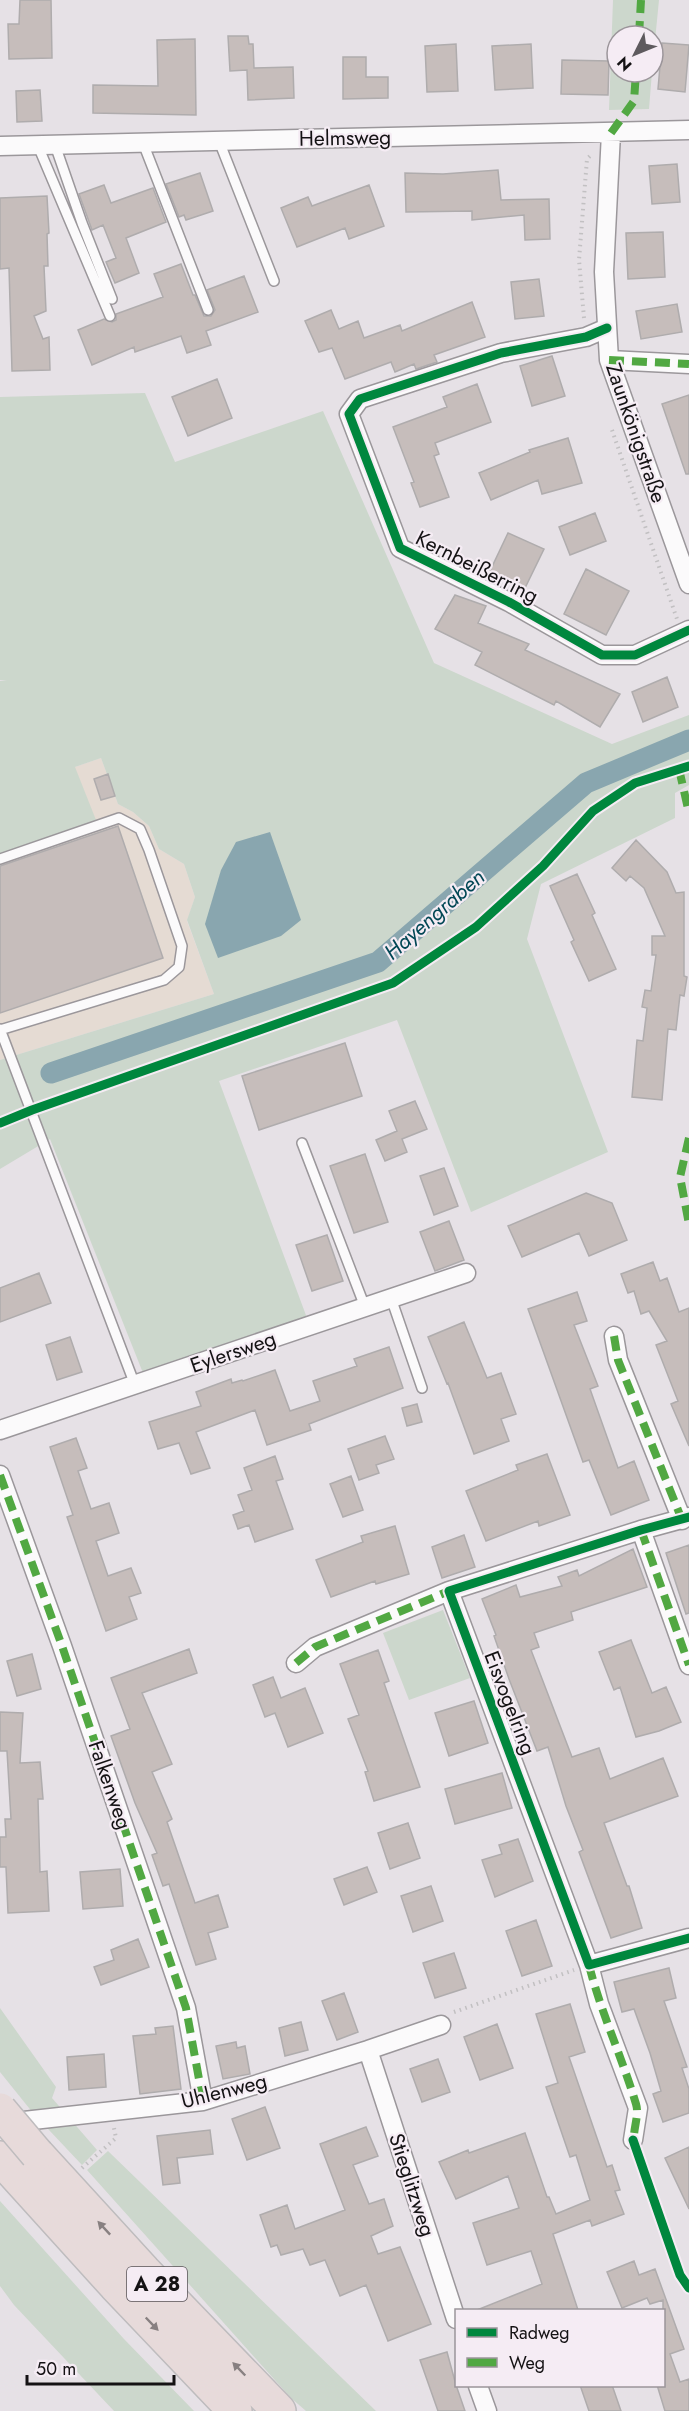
<svg xmlns="http://www.w3.org/2000/svg" width="689" height="2411" font-family="Jost,sans-serif">
<rect width="100%" height="100%" fill="#e6e1e6"/>
<path fill="#e5dbd3" d="M101,758L118,804L133,812L149,826L159,849L184,864L195,897L187,921L214,994L0,1060V857L75,767Z"/>
<path fill="#ccd7cc" d="M613,0H659L653,61V36H617V72H652L649,109L609,110Z
M145,393L175,462L323,411L434,663L612,744L689,715V785L675,793V818L541,884L527,939L608,1152L471,1212L397,1020L219,1081L307,1318L143,1373L50,1139L0,1169V1060L214,994L187,920L195,897L184,864L159,849L149,826L133,812L118,804L101,758L75,767L96,820L0,857V681L7,680H0V397Z
M443,1610L470,1678L409,1700L383,1633Z
M0,2008L56,2087L52,2098L97,2150L82,2165L33,2113L0,2072Z
M108,2151L376,2411H306L291,2398L87,2170Z
M0,2201L124,2339L194,2411H114L14,2305L0,2286Z"/>
<path fill="#89a6af" d="M270,832L301,920L281,936L218,958L205,924L221,870L236,842Z"/>
<g fill="none" stroke-linecap="round" stroke-linejoin="round">
<path stroke="#89a6af" stroke-width="21" d="M51,1073L378,962L586,783L689,740"/>
</g>
<path fill="#c6bdbb" stroke="#afacad" stroke-width="1.5" d="M20,0H51L52,58L9,59L8,24H19Z
M228,36H248L249,44H253L254,68L293,67L294,98L248,100L247,70L230,71Z
M195,39L196,115L93,113V85L158,86L157,40Z
M662,43L689,45L685,92L658,89Z
M456,44L458,91L427,92L425,46Z
M531,44L533,88L495,90L492,46Z
M343,57H366V77H388V98L343,99Z
M562,60L609,61L608,95L561,94Z
M40,90L42,121L17,122L16,91Z
M677,164L680,202L652,204L649,166Z
M498,170L501,200L549,199L550,239L525,240L524,215L472,220V211L406,212L405,173L443,174Z
M200,173L213,211L186,220L184,215L179,217L166,184Z
M104,185L111,203L153,188L166,222L126,238L139,273L115,283L106,262L116,258L103,225L92,230L79,194Z
M369,185L384,226L349,239L345,228L297,247L281,208L308,197L312,206Z
M47,196L49,233L47,234L48,266H44L46,311L34,316L43,339L49,337L50,370L12,371L9,268L0,269V198Z
M663,232L665,277L628,279L626,233Z
M181,264L193,295H195L204,316H211L215,310L207,290L244,276L258,312L206,331L211,345L187,353L181,336L135,352L134,347L92,365L78,330L104,319L112,322L116,320V314L163,297L154,274Z
M539,279L544,316L515,319L511,282Z
M472,302L485,337L434,355L437,362L416,369L414,364L395,372L391,362L345,379L332,348L319,352L305,321L331,310L339,329L358,321L364,338L400,325L402,331Z
M677,304L682,332L641,339L636,311Z
M552,356L565,396L532,406L520,366Z
M217,379L232,418L188,436L172,397Z
M477,384L491,422L435,443L439,454L434,456L449,497L420,507L411,483L414,482L393,427L447,407L443,397Z
M689,395V474H686L662,404Z
M568,438L582,483L542,494L538,480L491,500L479,473L530,452L529,450Z
M595,513L606,541L570,555L559,527Z
M508,533L544,549L525,588L490,571Z
M586,569L629,591L606,635L564,614Z
M455,595L486,606L478,623L529,644L525,650L620,694L600,727L556,701L554,705L475,665L482,652L435,629Z
M667,677L678,707L643,722L632,692Z
M108,774L115,796L101,800L94,779Z
M118,826L163,958L0,1013V866Z
M636,840L667,872L676,893L684,892V976L687,977L684,996L680,995L676,1030L668,1029L662,1100L632,1097L637,1040L643,1041L647,1008L642,1007L645,990L651,991L656,955H652V936H665L644,888L630,876L626,881L612,868Z
M577,874L595,913L592,915L616,969L589,981L571,942L574,940L550,886Z
M345,1043L362,1096L259,1130L242,1076Z
M415,1101L427,1129L402,1139L407,1152L385,1161L376,1140L397,1131L389,1111Z
M365,1154L388,1222L354,1233L330,1166Z
M444,1168L458,1206L434,1215L420,1176Z
M586,1193L612,1203L627,1240L589,1256L579,1233L522,1257L508,1226Z
M449,1221L464,1260L435,1271L420,1232Z
M327,1235L343,1281L312,1291L296,1245Z
M653,1262L660,1281L667,1278L679,1312L689,1308V1446L671,1404L678,1401L656,1345L667,1341L649,1311L641,1314L634,1291L628,1293L621,1274Z
M39,1273L51,1303L0,1322V1288Z
M577,1292L587,1321L574,1325L598,1386L590,1389L618,1468L634,1461L649,1500L611,1515L589,1460L583,1462L528,1309Z
M464,1322L487,1378L501,1373L516,1414L501,1419L509,1441L474,1454L448,1383L447,1384L428,1337Z
M70,1337L82,1372L57,1380L46,1345Z
M389,1347L403,1388L309,1424L311,1430L267,1445L255,1410L196,1432L210,1468L191,1474L179,1443L158,1449L149,1422L201,1406L196,1392L231,1379L232,1383L242,1380L243,1381L275,1370L290,1411L320,1401L313,1381L357,1366L354,1359Z
M417,1404L422,1422L407,1426L402,1408Z
M385,1436L394,1459L376,1465L379,1473L359,1480L348,1449Z
M76,1438L87,1468L78,1471L91,1509L109,1503L119,1533L96,1541L108,1576L131,1568L141,1593L129,1597L137,1619L106,1631L67,1517L73,1515L50,1447Z
M547,1454L570,1515L539,1526L538,1521L486,1541L466,1491L518,1470L516,1465Z
M275,1456L283,1479L276,1481L293,1529L255,1542L249,1525L238,1529L233,1515L244,1511L238,1495L252,1490L244,1468Z
M351,1476L363,1510L343,1517L330,1484Z
M395,1526L409,1574L376,1584L375,1581L331,1597L316,1560L363,1542L361,1536Z
M464,1535L475,1567L442,1578L432,1547Z
M689,1545V1613L686,1614L666,1553Z
M633,1549L647,1587L571,1612L573,1620L534,1633L539,1647L531,1650L572,1757L599,1748L610,1779L663,1758L678,1796L604,1823L627,1886H629L642,1928L611,1938L579,1852L583,1850L566,1806L548,1747L537,1751L509,1679L494,1636L496,1635L482,1599L516,1585L520,1597L562,1586L558,1577L577,1570L579,1576Z
M631,1640L652,1693L666,1687L681,1722L659,1731L636,1737L620,1687L614,1690L599,1652Z
M189,1649L197,1673L142,1693L172,1764L152,1772L172,1819L167,1822L195,1903L218,1895L228,1927L208,1933L216,1959L196,1965L169,1884L163,1886L152,1855L157,1853L135,1803L111,1736L130,1729L111,1678Z
M378,1650L389,1681L384,1683L420,1787L374,1801L365,1772L368,1771L348,1719L359,1715L340,1664Z
M32,1654L41,1689L17,1696L7,1661Z
M273,1677L281,1698L305,1688L323,1733L288,1747L275,1713L265,1717L253,1685Z
M474,1701L488,1743L449,1756L435,1713Z
M0,1712L23,1713L20,1763L40,1762L43,1799H38L40,1872L47,1871L49,1911L8,1913L6,1867H0V1837H6L5,1819H11L7,1751H0Z
M502,1773L512,1808L455,1824L445,1789Z
M408,1823L420,1858L390,1869L378,1833Z
M518,1839L533,1881L495,1897L482,1860L502,1854L499,1845Z
M367,1867L377,1892L344,1905L334,1879Z
M120,1869L123,1906L83,1909L80,1872Z
M431,1886L443,1921L413,1932L401,1896Z
M536,1920L552,1966L522,1976L506,1931Z
M138,1939L149,1967L101,1985L94,1967L114,1960L111,1950Z
M454,1953L466,1988L435,1998L423,1963Z
M669,1968L676,1998L664,2001L687,2067L682,2068L689,2089V2113L663,2122L653,2094L661,2091L650,2053L634,2009L622,2012L614,1982Z
M344,1993L358,2032L337,2040L322,2001Z
M570,2004L585,2052L569,2057L607,2167L612,2165L620,2190L615,2191L624,2214L592,2226L590,2220L553,2234L578,2310H477L542,2284L531,2251L487,2265L473,2223L519,2208L508,2176L456,2199L439,2162L468,2150L469,2153L525,2133L547,2197H549L556,2214L590,2200L576,2155L570,2157L546,2087L558,2083L536,2014Z
M301,2022L308,2050L285,2056L279,2028Z
M497,2024L513,2068L480,2080L464,2037Z
M173,2026L181,2089L140,2094L133,2036L156,2034L155,2028Z
M236,2042L237,2048L245,2046L250,2074L223,2079L216,2046Z
M104,2054L106,2087L69,2090L67,2057Z
M438,2059L450,2092L422,2102L410,2069Z
M265,2107L280,2148L247,2160L232,2119Z
M366,2127L378,2156L353,2165L369,2204L384,2199L393,2226L371,2236L378,2254L400,2247L431,2324L388,2341L366,2285L340,2296L325,2260L310,2265L303,2249L281,2255L277,2245L271,2247L260,2215L287,2205L295,2229L345,2210L320,2144Z
M210,2130L213,2154L177,2158L180,2183L163,2185L157,2136Z
M689,2147V2209L665,2158Z
M634,2261L639,2275L655,2269L684,2349L670,2354L680,2382L689,2379V2411H665L657,2385H663V2300L650,2304L647,2298L622,2308L607,2272Z
M447,2352L456,2385L465,2411H438L420,2360Z
M580,2385H612L621,2411H589Z"/>
<g fill="none" stroke-linecap="round" stroke-linejoin="round">
<g stroke="#9b979b" stroke-width="12">
<path id="lane" d="M219,141L274,281
M143,143L208,310
M55,145L82,223L112,299
M38,146L110,316
M0,859L119,818L140,829L149,850L182,946L179,967L164,980L0,1030
M0,1029L135,1385
M302,1143L365,1307
M391,1298L422,1388"/>
</g>
<g stroke="#9b979b" stroke-width="21">
<path id="street" d="M611,133L604,272L609,360L689,584
M0,146L689,130
M607,328L586,337L501,353L360,399L349,414L400,548L509,602L602,655H635L689,630
M609,360L689,364
M614,1336L618,1360L682,1520
M0,1430L466,1273
M0,1475L62,1646L186,2008L203,2101
M689,1517L641,1530L449,1591L589,1965L689,1938
M641,1530L689,1665
M296,1663L315,1647L449,1591
M589,1965L599,2004L638,2108L633,2140
M368,2050L456,2319
M6,2123L203,2101L368,2050L441,2025
M478,2386L487,2411"/>
</g>
<g stroke="#bebcbe" stroke-width="36">
<path id="highway" d="M37,2154L144,2271L279,2411
M0,2158L115,2285L235,2411"/>
</g>
<path stroke="#c2c0c2" stroke-width="4" stroke-dasharray="1.5 4.5" stroke-linecap="butt" d="M584,318L579,260L587,159L592,154
M612,430L677,619
M454,2012L574,1970
M82,2168L116,2138L114,2128"/>
<use href="#lane" stroke="#fbfafb" stroke-width="9"/>
<use href="#street" stroke="#fbfafb" stroke-width="18"/>
<use href="#highway" stroke="#e7dada" stroke-width="33"/>
<g stroke="#bebcbe" stroke-width="36" stroke-linecap="butt">
<path id="highway-bridge" d="M0,2110L37,2154"/>
</g>
<use href="#highway-bridge" stroke="#e7dada" stroke-width="33"/>
<path stroke="#51a842" stroke-width="8" stroke-dasharray="15 8" stroke-linecap="butt" d="M639,36L641,0
M611,133L634,101L636,72
M609,360L689,364
M679,769L689,813
M689,1138L680,1177L689,1224
M614,1336L618,1360L682,1520
M0,1475L62,1646L186,2008L203,2101
M641,1530L689,1665
M296,1663L315,1647L449,1591
M589,1965C601,2013 622,2057 636,2104C640,2117 631,2132 635,2145"/>
<g stroke="#f5ecf4" stroke-width="13">
<path id="cycleway" d="M607,328L586,337L501,353L360,399L349,414L400,548L509,602L602,655H635L689,630
M0,1123L32,1110L393,983L476,927L543,866L593,811L635,783L689,766
M689,1517L641,1530L449,1591L589,1965L689,1938
M633,2140L680,2275L689,2288"/>
</g>
<use href="#cycleway" stroke="#00873e" stroke-width="9"/>
</g>
<defs><path id="oneway-solid" d="M-6-.8H1V-3.2L6.5 0L1 3.2V.8H-6Z" transform="scale(1.5)"/></defs>
<g fill="#888081">
<use href="#oneway-solid" transform="translate(104 2228) rotate(-133)"/>
<use href="#oneway-solid" transform="translate(152 2324) rotate(46)"/>
<use href="#oneway-solid" transform="translate(239 2369) rotate(-134)"/>
</g>
<g text-anchor="middle" stroke-width="4.5" stroke-linejoin="round" paint-order="stroke">
<rect fill="#f5ecf4" stroke="#585357" stroke-width="1.5" x="127" y="2267" width="60" height="34" rx="4.5"/>
<g font-size="20" font-weight="bold" fill="#141214">
<text x="157" y="2291">A 28</text>
</g>
<g font-size="21" fill="#141214" stroke="#f5ecf4">
<text transform="translate(345 138) rotate(-1)" y="7">Helmsweg</text>
<text transform="translate(636 433) rotate(71)" y="7">Zaunkönigstraße</text>
<text transform="translate(477 567) rotate(27)" y="7">Kernbeißerring</text>
<text transform="translate(233 1352) rotate(-19)" y="7">Eylersweg</text>
<text transform="translate(510 1703) rotate(69)" y="7">Eisvogelring</text>
<text transform="translate(110 1785) rotate(71)" y="7">Falkenweg</text>
<text transform="translate(224 2091) rotate(-14)" y="7">Uhlenweg</text>
<text transform="translate(412 2185) rotate(72)" y="7">Stieglitzweg</text>
</g>
<g font-size="22" font-style="italic" fill="#024755" stroke="#f5ecf4">
<text transform="translate(434 914) rotate(-41)" y="8">Hayengraben</text>
</g>
</g>
<rect x="455" y="2309" width="210" height="78" fill="#f5ecf4" stroke="#9b959a" stroke-width="1.5"/>
<rect x="467" y="2328" width="30" height="9" fill="#00873e" stroke="#9b959a" stroke-width="1.5"/>
<text x="509" y="2339" font-size="18" fill="#141214">Radweg</text>
<rect x="467" y="2358" width="30" height="9" fill="#51a842" stroke="#9b959a" stroke-width="1.5"/>
<text x="509" y="2369" font-size="18" fill="#141214">Weg</text>
<g transform="translate(635 54) rotate(227)"><circle r="28" fill="#f5ecf4" stroke="#9b959a" stroke-width="1.5"/>
<path d="M0-4.5L10 22L0 15L-10 22Z" fill="#5e5a5e"/>
<text y="-9" font-size="16" font-weight="bold" text-anchor="middle" fill="#141214">N</text>
</g>
<path d="M27 2375v9h147v-9" fill="none" stroke="#141214" stroke-width="3"/>
<text x="36" y="2375" font-size="18" fill="#141214" stroke="#f5ecf4" stroke-width="4.5" paint-order="stroke">50 m</text>
</svg>
